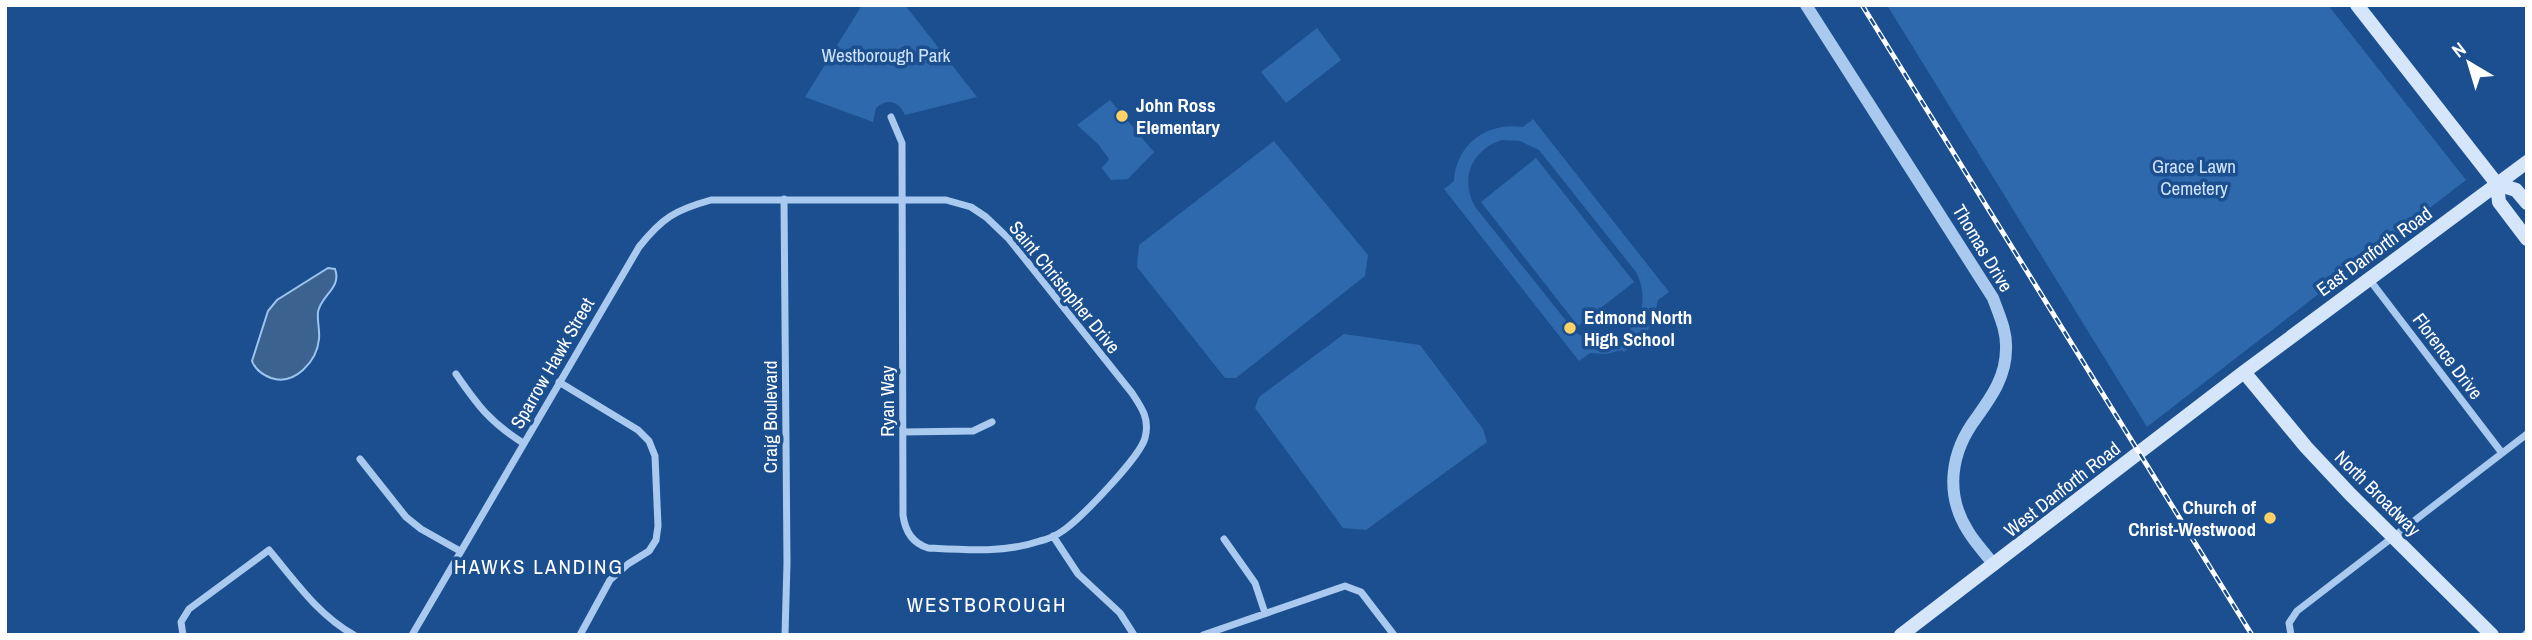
<svg xmlns="http://www.w3.org/2000/svg" width="2532" height="640" font-family="'Archivo Narrow',sans-serif">
<rect width="100%" height="100%" fill="#1b4f8f"/>
<path fill="#2e69ad" fill-rule="evenodd" d="M862,5H905L977,97L905,115C898,101 888,98 876,108L873,122L805,97Z
M1887,5H2328L2466,180L2147,427Z
M1317,28L1341,60L1286,103L1261,72Z
M1110,100L1154,152L1128,179L1111,180L1102,168L1109,159L1098,144L1077,125Z
M1533,119L1669,292L1658,300L1654,318L1647,332L1648,334L1624,352L1622,350L1606,354L1590,353L1579,361L1444,189L1454,181C1456,144 1487,122 1523,127ZM1502,140L1520,141L1539,150L1636,272C1659,316 1618,360 1575,332L1476,208C1459,180 1471,150 1502,140Z
M1274,141L1368,255L1365,276L1236,378H1225L1137,267L1139,245Z
M1536,158L1634,282L1578,326L1481,202Z
M1344,334L1420,345L1483,429L1487,442L1366,530L1343,528L1255,408L1259,397Z"/>
<path fill="#3c6290" stroke="#9cc4f0" stroke-width="2" d="M328,268L335,269C342,288 321,295 318,312C317,321 320,330 319,339C317,361 295,386 271,378C263,375 255,369 252,361L268,311L277,300Z"/>
<g fill="none" stroke-linecap="round" stroke-linejoin="round">
<path stroke="#a9c9ee" stroke-width="7" d="M784,199L787,563L785,635
M2369,279L2502,453
M456,374C478,406 490,422 523,443
M559,382L638,430L649,441L655,456L658,526L656,540L649,551L628,564L610,580L580,635
M903,432L973,431L992,422
M360,459L406,517L421,529L460,551
M1053,536L1078,574L1120,613L1134,635
M1224,539L1255,583L1265,613
M183,635L181,622L189,609L269,550C295,581 318,615 354,635
M412,635L639,247C662,218 675,210 711,200H946L971,207L986,217L1009,239L1132,393C1142,408 1150,419 1145,438C1140,457 1082,517 1064,530C1057,535 1049,539 1040,541C1005,553 965,550 928,548C912,543 905,531 903,515L902,143L891,117
M1203,635L1345,586L1361,592L1394,635
M2291,635L2289,623L2297,611L2527,434
M2525,635L2527,633"/>
<path stroke="#a9c9ee" stroke-width="12" d="M1806,5L1993,298C1999,315 2007,331 2006,349C2006,376 1992,396 1977,417C1951,451 1944,493 1968,531C1975,543 1986,554 1994,565"/>
<path stroke="#d6e6fa" stroke-width="14" d="M2357,5L2497,184L2499,202L2527,239
M2497,184L2516,190L2527,203
M2244,372L2306,447L2350,494L2492,635
M1901,635L2244,372L2527,162"/>
<g stroke="#fff" stroke-width="5">
<path id="rail" d="M1862,5L2252,635"/>
</g>
<use href="#rail" stroke="#1b4f8f" stroke-width="2.5" stroke-dasharray="8" stroke-linecap="butt"/>
</g>
<g fill="#ffd166" stroke="#1b4f8f" stroke-width="2.5">
<circle cx="1122" cy="116" r="7"/>
<circle cx="1570" cy="328" r="7"/>
<circle cx="2270" cy="518" r="7"/>
</g>
<g text-anchor="middle" stroke-width="7" stroke-linejoin="round" paint-order="stroke">
<g font-size="19" fill="#cfe3fa" stroke="#1b4f8f">
<text x="886" y="62">Westborough Park</text>
<text x="2194" y="173">Grace Lawn<tspan x="2194" dy="22">Cemetery</tspan></text>
</g>
<g font-size="19" font-weight="bold" fill="#fff" stroke="#1b4f8f" text-anchor="start">
<text x="1136" y="112">John Ross<tspan x="1136" dy="22">Elementary</tspan></text>
<text x="1584" y="324">Edmond North<tspan x="1584" dy="22">High School</tspan></text>
<text x="2256" y="514" text-anchor="end">Church of<tspan x="2256" dy="22">Christ-Westwood</tspan></text>
</g>
<g font-size="19" fill="#fff" stroke="#1b4f8f">
<text transform="translate(1983 248) rotate(59)" y="7">Thomas Drive</text>
<text transform="translate(2374 251) rotate(-36)" y="7">East Danforth Road</text>
<text transform="translate(1065 287) rotate(51)" y="7">Saint Christopher Drive</text>
<text transform="translate(2448 356) rotate(53)" y="7">Florence Drive</text>
<text transform="translate(552 363) rotate(-60)" y="7">Sparrow Hawk Street</text>
<text transform="translate(887 401) rotate(-90)" y="7">Ryan Way</text>
<text transform="translate(770 417) rotate(-90)" y="7">Craig Boulevard</text>
<text transform="translate(2062 489) rotate(-38)" y="7">West Danforth Road</text>
<text transform="translate(2378 493) rotate(45)" y="7">North Broadway</text>
</g>
<g font-size="21" letter-spacing="2" fill="#fff" stroke="#1b4f8f">
<text x="539" y="574">HAWKS LANDING</text>
<text x="987" y="612">WESTBOROUGH</text>
</g>
</g>
<rect width="2532" height="640" fill="none" stroke="#ffffff" stroke-width="14"/>
<g transform="translate(2469 63) rotate(322)" stroke="#1b4f8f" stroke-width="5" paint-order="stroke">
<path d="M0-5L12 26L0 18L-12 26Z" fill="#ffffff"/>
<text y="-10" font-size="19" font-weight="bold" text-anchor="middle" fill="#ffffff">N</text>
</g>
</svg>
